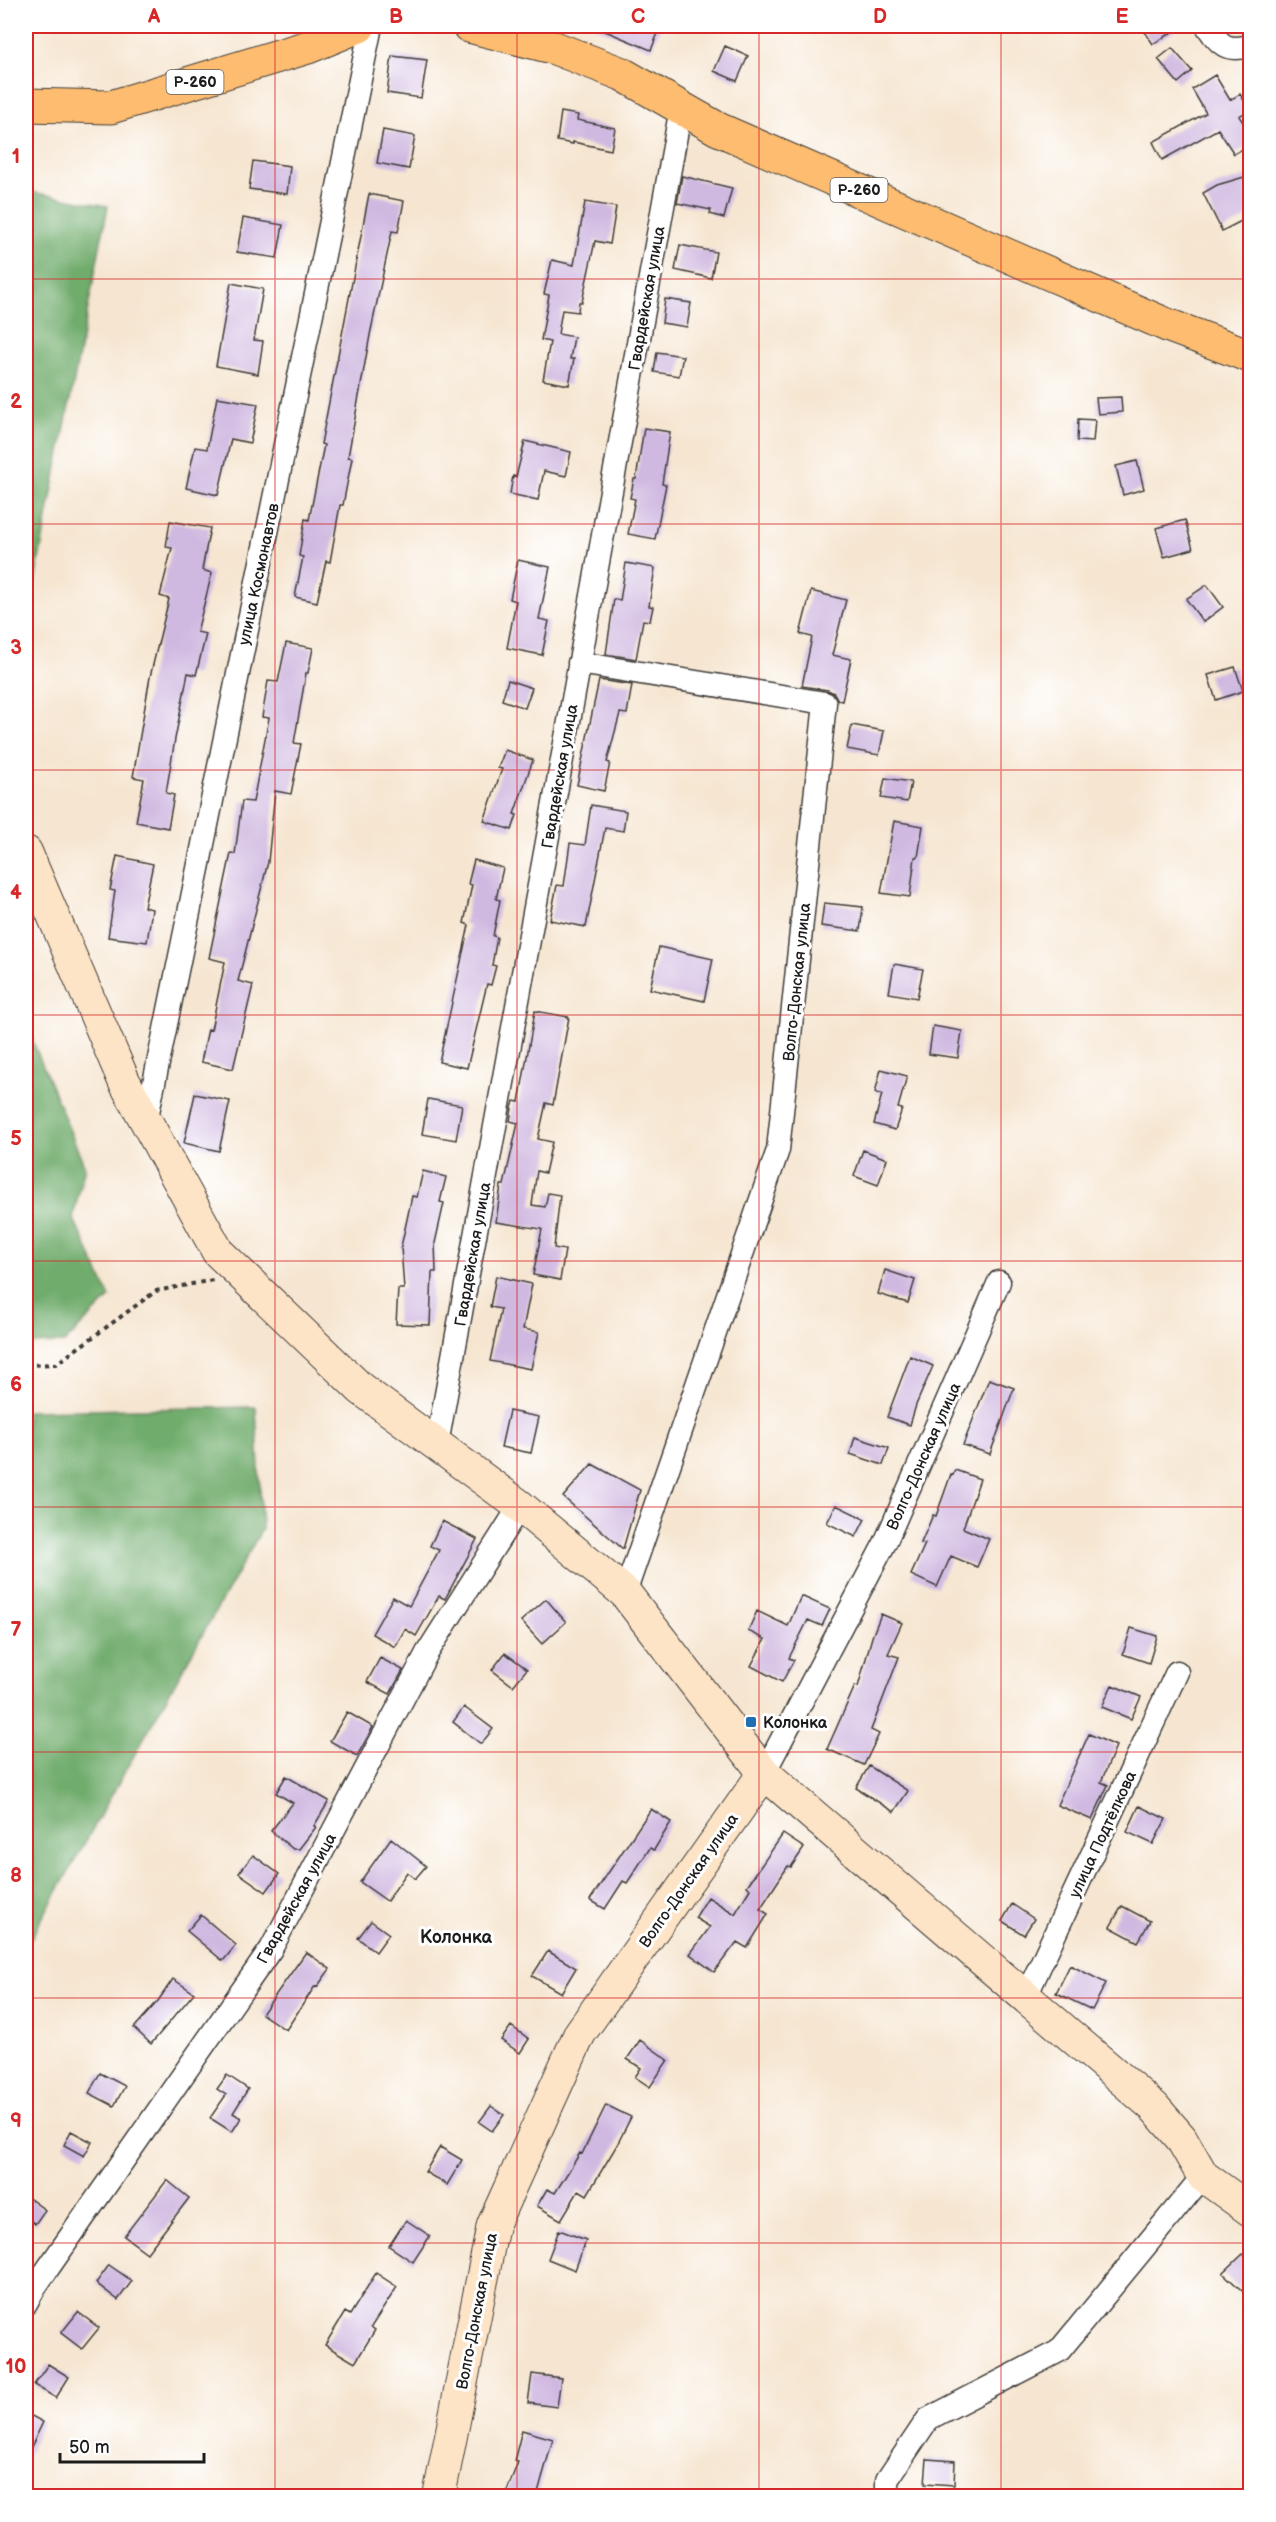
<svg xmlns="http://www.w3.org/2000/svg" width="1276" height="2522" font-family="'Balsamiq Sans',sans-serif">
<rect width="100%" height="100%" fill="#fff"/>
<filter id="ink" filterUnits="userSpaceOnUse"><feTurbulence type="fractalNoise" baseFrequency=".0167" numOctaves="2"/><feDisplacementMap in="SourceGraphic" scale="12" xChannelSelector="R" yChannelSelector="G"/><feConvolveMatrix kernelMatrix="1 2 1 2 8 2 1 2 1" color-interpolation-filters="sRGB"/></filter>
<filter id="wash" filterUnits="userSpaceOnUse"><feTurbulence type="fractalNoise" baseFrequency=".008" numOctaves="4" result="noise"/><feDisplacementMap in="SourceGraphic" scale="24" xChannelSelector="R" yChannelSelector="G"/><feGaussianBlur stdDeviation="1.35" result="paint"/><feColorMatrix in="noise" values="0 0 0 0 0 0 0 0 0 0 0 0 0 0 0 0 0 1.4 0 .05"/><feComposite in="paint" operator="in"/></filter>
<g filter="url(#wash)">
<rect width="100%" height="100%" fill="#f6e6d1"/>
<path fill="#6fac6c" stroke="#466444" stroke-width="1.5" d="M26,191L108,206L26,626Z
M26,1025L85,1167L73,1217L110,1297L64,1343L26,1344Z
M256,1407L262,1529L26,1947V1411Z"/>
<g id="blocks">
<path fill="#d0b9e1" d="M593,26H661L651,50Z
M1141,26H1183L1153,44Z
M725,46L748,56L737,81L714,71Z
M1172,48L1192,71L1178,83L1158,59Z
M392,56L427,60L421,98L387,93Z
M1215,75L1230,100L1240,94L1250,110L1239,116L1251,135V144L1234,154L1218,129L1162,160L1153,142L1206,113L1192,89Z
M561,112L578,115L577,120L615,128L611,150L573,142V144L557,141Z
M383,130L415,136L409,169L377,163Z
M253,161L290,166L287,194L249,189Z
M1251,175V216L1222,231L1203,193L1217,185Z
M682,176L732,188L724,218L710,214L711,210L677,203Z
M369,194L404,201L398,232L392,231L370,335L348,457L352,458L343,505H340L330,562L326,561L317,602L295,597L303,557L299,556L305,519L309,520L324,445L321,444Z
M585,202L616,207L610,244L595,241L582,302H579L578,312L562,310L558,334L574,337L570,359H574L569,385L543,380L550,342L541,340L549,295L544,294L552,260L574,265Z
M243,218L283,225L277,258L237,252Z
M680,245L716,252L711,278L675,270Z
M231,283L263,289L254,340L263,341L258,374L216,366Z
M665,299L691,303L687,327L662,323Z
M657,352L683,356L679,376L654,372Z
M217,397L258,404L250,443L231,439L218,495L186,488L195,447L207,449Z
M1121,397L1122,412L1098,414L1096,398Z
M1078,419L1095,420L1093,442L1077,441Z
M644,428L670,432L662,484L666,485L655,539L628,534L635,499L630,498L634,479H636Z
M525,441L571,452L566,476L544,471L538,500L510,494L513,476L516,477Z
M1137,461L1144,489L1123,495L1116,466Z
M1185,520L1193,549L1164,557L1156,528Z
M170,521L210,528L202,570L212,573L197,632L206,634L196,675L188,673L175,739L166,793L174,795L168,828L136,822L144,779L133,777L150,677L169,599L160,596L172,548L166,547Z
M518,560L550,567L539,619L549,621L542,655L507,648L516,601L510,599Z
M626,563L655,568L649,606L653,607L650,621L643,620L636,659L606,654L614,599L620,601Z
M1207,585L1223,607L1203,622L1186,599Z
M811,591L846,600L832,655L851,659L842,701L838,700L834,693L828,690L802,686L812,637L800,634Z
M286,643L313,648L308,673H306L294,743L301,744L291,794L275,791L268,862L238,981L253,985L233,1069L201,1062L208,1029L211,1030L225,962L209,958L231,853L235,854L242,801L253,802L269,718L262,717L268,681L278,682Z
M1235,667L1243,691L1216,700L1208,675Z
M508,680L532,688L525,708L502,700Z
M599,680L632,685L627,714L620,713L607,762L610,763L604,791L577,785Z
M852,725L884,731L879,755L847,749Z
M505,750L533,760L514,814L517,815L512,830L484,821L502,769L498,768Z
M885,778L911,782L907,802L881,798Z
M591,805L626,811L623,831L605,828L586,927L550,920L557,885L564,886L570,843L585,845Z
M894,821L923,826L918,857H915L910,897L881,893Z
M117,856L153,864L144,907L152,909L147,942L108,937L115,891L110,890Z
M474,860L503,868L496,899L500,900L493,936L497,937L492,965L496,966L491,985L487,984L467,1068L439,1062L469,925L464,923L472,885L468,884Z
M824,903L863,907L860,931L821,926Z
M659,947L713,959L704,1001L650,989Z
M894,964L923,969L917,998L889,993Z
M535,1011L569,1017L553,1105L546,1103L538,1139L552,1142L545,1173L537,1171L532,1205L545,1207L548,1193L560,1195L554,1248L565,1250L560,1280L533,1275L542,1229L496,1222L501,1185H504L518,1123L510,1121L512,1108L514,1101L519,1102Z
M933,1026L962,1031L958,1058L929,1054Z
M881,1069L907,1076L898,1108L902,1109L895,1130L874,1124L882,1094L875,1093Z
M195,1094L230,1101L219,1151L184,1143Z
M428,1099L462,1105L456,1140L422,1134Z
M863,1150L887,1159L878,1185L854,1176Z
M423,1171L446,1177L440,1202L444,1203L435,1243L436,1272H432L430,1325L396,1324L398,1289H404L401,1247L412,1196L417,1197Z
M885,1270L915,1280L908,1303L878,1294Z
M496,1276L532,1284L523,1329L539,1332L531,1369L490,1361L501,1309L490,1307Z
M910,1356L933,1366L916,1405L910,1425L887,1417Z
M989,1379L1014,1388L990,1454L963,1445Z
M509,1411L539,1417L531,1453L501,1447Z
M855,1437L889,1448L883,1465L850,1454Z
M592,1464L640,1490L623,1549L563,1497Z
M955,1470L980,1479L963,1528L989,1539L977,1567L951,1556L937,1587L911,1575L925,1544L921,1543L933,1515L936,1516L951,1474L953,1475Z
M836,1505L865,1519L856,1537L827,1523Z
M442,1521L477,1539L445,1599L439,1596L416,1636L405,1629L395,1647L372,1634L393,1597L409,1606L439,1550L430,1546Z
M801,1596L830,1609L822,1626L808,1620L789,1658L794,1660L782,1682L751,1666L765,1639L748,1631L757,1611L788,1626Z
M546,1599L566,1622L542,1644L521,1621Z
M881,1614L902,1623L888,1654L899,1657L871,1730L879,1734L864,1765L827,1749L855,1686L858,1687L872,1637Z
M1131,1628L1157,1636L1149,1663L1123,1654Z
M505,1653L527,1669L513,1686L492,1670Z
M380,1658L403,1670L390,1694L367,1682Z
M1112,1685L1141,1697L1131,1719L1102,1707Z
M464,1707L493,1729L481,1744L453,1722Z
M347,1712L373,1727L357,1756L330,1741Z
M1089,1734L1116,1746L1101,1782L1108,1785L1092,1820L1057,1805Z
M869,1766L908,1791L894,1812L856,1788Z
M286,1776L329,1801L314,1826L316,1827L299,1849H293L271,1831L293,1803L276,1793Z
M1139,1806L1166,1819L1153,1844L1127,1832Z
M651,1809L671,1822L654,1850L650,1848L627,1883L623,1881L605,1909L590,1900Z
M783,1834L804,1848L791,1867L788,1866L760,1909L768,1914L747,1948L737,1942L714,1972L690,1954L710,1927L695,1918L708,1897L735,1914L750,1889L747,1886Z
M391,1838L426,1866L415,1879L407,1872L387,1901L360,1882Z
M253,1855L279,1874L266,1892L239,1873Z
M1012,1904L1034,1919L1024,1935L1002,1921Z
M1122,1906L1150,1921L1138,1942L1110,1927Z
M201,1915L236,1945L223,1961L187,1931Z
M371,1921L389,1934L376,1952L358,1938Z
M548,1951L576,1968L561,1993L532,1976Z
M306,1952L330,1969L317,1987L315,1986L286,2030L262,2014Z
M1070,1965L1106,1983L1092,2010L1056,1993Z
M173,1979L194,1993L151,2044L134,2028L158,2001Z
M511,2026L529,2039L520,2053L501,2040Z
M640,2040L668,2060L650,2087L635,2077L641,2068L627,2059Z
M100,2073L125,2086L114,2106L89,2093Z
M227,2075L248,2089L233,2113L241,2118L232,2132L210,2118L226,2095L217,2089Z
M606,2105L631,2117L617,2145L587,2195L579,2190L561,2220L537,2206L547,2189L555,2193L580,2153L582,2154Z
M491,2106L504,2115L492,2131L479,2122Z
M71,2131L92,2142L84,2156L64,2145Z
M440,2147L462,2160L447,2185L425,2172Z
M167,2180L189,2198L147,2253L124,2236Z
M26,2196L45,2210L35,2224L26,2217Z
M406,2220L430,2236L413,2262L389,2246Z
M559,2230L586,2240L575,2270L548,2259Z
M1243,2254L1251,2261V2299L1223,2273Z
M109,2265L132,2281L118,2300L96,2283Z
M376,2273L397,2287L371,2327L375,2330L355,2363L325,2345L345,2312L350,2315Z
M78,2312L99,2328L82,2349L61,2333Z
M48,2364L69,2377L56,2398L34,2385Z
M532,2374L561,2378L557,2407L528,2403Z
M26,2413L43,2422L26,2458Z
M522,2430L553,2439L537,2496H505L518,2462L514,2461Z
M927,2459L955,2461L954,2485L925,2483Z"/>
</g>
</g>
<g filter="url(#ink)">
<use href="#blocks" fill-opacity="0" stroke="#3d3a37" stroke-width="1.5"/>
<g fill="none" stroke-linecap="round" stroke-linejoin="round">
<g stroke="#3d3a37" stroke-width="25">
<path id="street" d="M1207,26C1220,45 1226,52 1250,46
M579,663L825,703L778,1150L625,1593
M146,1122L371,26
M437,1444L681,108
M764,1773L885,1543L999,1282
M1026,1996L1177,1672
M26,2303L35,2287L271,1949L427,1653L520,1506
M887,2496V2480L928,2419L1059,2351L1203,2176"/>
</g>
<g stroke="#3d3a37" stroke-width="34">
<path id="secondary" d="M26,852L124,1081L218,1252L361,1389L520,1506L625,1593L764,1773L1154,2107L1181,2138L1203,2176L1250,2210
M439,2496L493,2225L580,2033L764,1773"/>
</g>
<g stroke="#3d3a37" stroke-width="35">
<path id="highway" d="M469,26L552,47L622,74L718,129L1167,325L1250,356
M26,105L111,107L308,47L359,26"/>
</g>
<path stroke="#3d3a37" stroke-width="4" stroke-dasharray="4.5 4.5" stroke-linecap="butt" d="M26,1365L56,1364L156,1291L213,1280"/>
<use href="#street" stroke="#fff" stroke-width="22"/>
<use href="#secondary" stroke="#fee4c6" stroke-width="32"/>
<use href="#highway" stroke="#fdbc70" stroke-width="33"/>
</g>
</g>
<path fill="none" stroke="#d62828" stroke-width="1.5" stroke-opacity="0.55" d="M275,26V2496M517,26V2496M759,26V2496M1001,26V2496M26,279H1250M26,524H1250M26,770H1250M26,1015H1250M26,1261H1250M26,1507H1250M26,1752H1250M26,1998H1250M26,2243H1250"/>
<rect fill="#1f6fb2" stroke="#fff" stroke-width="2" x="745" y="1716" width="12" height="12" rx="3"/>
<g text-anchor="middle" stroke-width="6" stroke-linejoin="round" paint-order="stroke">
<g fill="#fff" stroke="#606060" stroke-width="1.5">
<rect x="166.5" y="70" width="57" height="24" rx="4.5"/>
<rect x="830.5" y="178" width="57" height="24" rx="4.5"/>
</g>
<g font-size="15" font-weight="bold" fill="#1c1c1c">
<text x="195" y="87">Р-260</text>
<text x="859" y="195">Р-260</text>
</g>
<g font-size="16" fill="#1c1c1c" stroke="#fff">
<text transform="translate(646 298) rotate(-80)" y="6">Гвардейская улица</text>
<text transform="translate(258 574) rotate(-78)" y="6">улица Космонавтов</text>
<text transform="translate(559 776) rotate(-80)" y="6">Гвардейская улица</text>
<text transform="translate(796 982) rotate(-84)" y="6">Волго-Донская улица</text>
<text transform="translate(472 1254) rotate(-80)" y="6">Гвардейская улица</text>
<text transform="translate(923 1456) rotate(-66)" y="6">Волго-Донская улица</text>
<text transform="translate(1102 1834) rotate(-65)" y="6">улица Подтёлкова</text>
<text transform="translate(688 1880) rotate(-55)" y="6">Волго-Донская улица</text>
<text transform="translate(296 1898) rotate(-61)" y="6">Гвардейская улица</text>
<text transform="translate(476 2311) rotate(-79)" y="6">Волго-Донская улица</text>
</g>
<g font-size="16" font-weight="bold" fill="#1c1c1c" stroke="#fff" text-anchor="start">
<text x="763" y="1728">Колонка</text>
</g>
<g font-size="18" font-weight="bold" fill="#1c1c1c" stroke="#fff">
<text x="456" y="1943">Колонка</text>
</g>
</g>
<rect width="1276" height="2522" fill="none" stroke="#fff" stroke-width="66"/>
<path d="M60 2453v9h144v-9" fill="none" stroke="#1c1c1c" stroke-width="3"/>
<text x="69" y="2453" font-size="18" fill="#1c1c1c" stroke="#ffffff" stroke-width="4.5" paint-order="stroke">50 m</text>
<rect x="33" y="33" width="1210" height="2456" fill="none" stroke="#d62828" stroke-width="2"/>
<g font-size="20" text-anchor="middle" font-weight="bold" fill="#d62828">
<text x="154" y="23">A</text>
<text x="396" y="23">B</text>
<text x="638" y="23">C</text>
<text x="880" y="23">D</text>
<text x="1122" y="23">E</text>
<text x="16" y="163">1</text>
<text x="16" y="408">2</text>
<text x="16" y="654">3</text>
<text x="16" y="899">4</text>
<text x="16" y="1145">5</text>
<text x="16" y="1391">6</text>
<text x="16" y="1636">7</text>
<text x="16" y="1882">8</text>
<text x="16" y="2127">9</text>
<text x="16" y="2373">10</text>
</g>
</svg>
